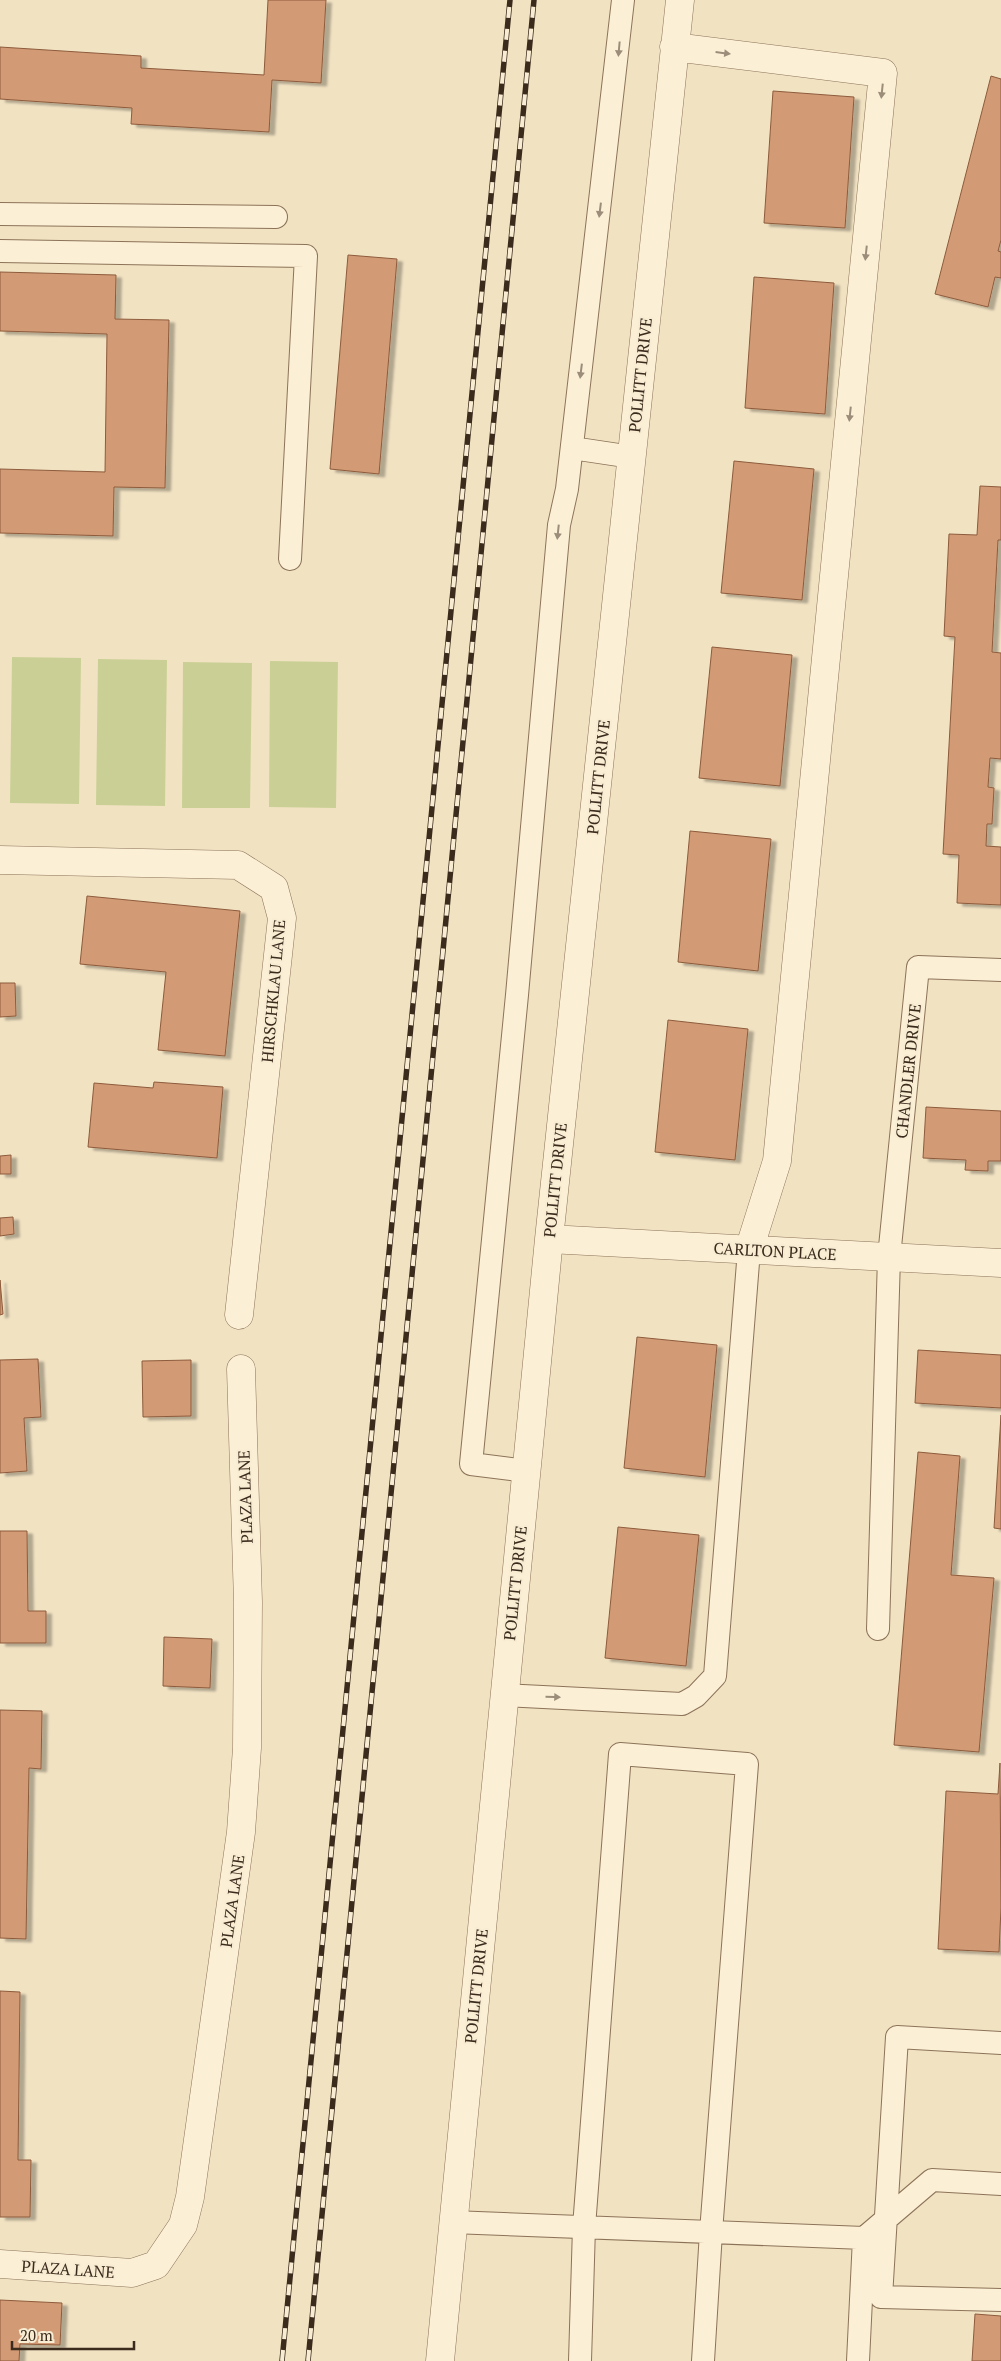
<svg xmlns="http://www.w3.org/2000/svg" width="1001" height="2361" font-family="'PT Serif',serif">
<defs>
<filter id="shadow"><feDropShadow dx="5.5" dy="3" stdDeviation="1" flood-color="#0004"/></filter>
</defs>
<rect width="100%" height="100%" fill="#f1e2c2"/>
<path fill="#cad095" d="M12,657L81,658L79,804L10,803Z
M98,659L167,660L165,806L96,805Z
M270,661L338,662L336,808L269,807Z
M183,662L252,663L250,808H182Z"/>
<path fill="#d29a75" stroke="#8d5b3c" filter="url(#shadow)" d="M268,0H326L321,83L272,80L269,132L131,124L132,108L0,99V47L141,56V68L264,75Z
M991,76L1001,79V240L998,251L1001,252V278L995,277L988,307L935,294Z
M773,91L854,97L845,228L764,223Z
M348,255L397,259L379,474L330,469Z
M0,272L116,275L115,319L169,320L165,488L114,487L113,536L0,533V469L105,472L107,334L0,331Z
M754,277L834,283L825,414L745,408Z
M734,461L814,469L802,600L721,593Z
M980,486L1001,487V540H998L992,652L1001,653V759L990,758L988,787L994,788L992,824H987L986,846L1001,847V905L957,903L959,855L943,854L955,637L944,636L949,534L977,535Z
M712,647L792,655L780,786L699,778Z
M690,831L771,839L758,971L678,962Z
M87,896L240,911L225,1056L158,1050L166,972L80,964Z
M0,983H15L16,1016L0,1017Z
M668,1020L748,1029L735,1160L655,1152Z
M154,1082L223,1087L217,1158L88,1147L94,1083L153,1088Z
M926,1107L1001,1111V1161H988V1171L965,1170L966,1160L923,1158Z
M11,1155V1174H0V1156Z
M13,1217L14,1234L0,1236V1218Z
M0,1280L3,1314L0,1315Z
M637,1337L717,1345L705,1477L624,1468Z
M918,1350L1001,1355V1408L915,1403Z
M38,1359L41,1417L24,1418L27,1471L0,1473V1360Z
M191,1360V1416L143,1417L142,1361Z
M1001,1415V1529L994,1528Z
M918,1452L960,1456L951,1575L994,1578L979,1752L894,1745Z
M618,1527L699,1535L686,1666L605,1658Z
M0,1531H27L28,1611H46V1643H0Z
M164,1637L212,1639L210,1688L163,1686Z
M0,1710L42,1711L41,1769L29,1768L26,1939L0,1938Z
M1000,1763L1001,1908L999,1952L938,1949L946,1791L998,1794Z
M0,1991L20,1992L18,2160H31L30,2217H0Z
M0,2300L62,2303L60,2345L20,2344L19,2361H0Z
M975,2314L1001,2316V2361H972Z"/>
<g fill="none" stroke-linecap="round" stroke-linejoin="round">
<g stroke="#8c7358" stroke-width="24">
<path id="service" d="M0,214L276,217
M0,251L306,256L290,559
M572,448L632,457
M526,1471L471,1464L517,995L559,525L567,489L623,0
M878,1629L889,1257L918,967L1001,970
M504,1695L682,1704L696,1696L715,1676L749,1250
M1001,2043L897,2037L881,2297L1001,2300
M452,2222L864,2238L932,2180L1001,2184
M580,2361L584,2227L620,1754L747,1764L711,2232L703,2361
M858,2361L864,2238"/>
</g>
<g stroke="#8c7358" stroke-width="29">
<path id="minor" d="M674,47L883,73L777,1161L749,1250
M0,860L238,865L274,888L282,918L239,1315
M549,1239L1001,1263
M0,2264L132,2273L156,2265L183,2225L190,2197L241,1832L247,1748L248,1602L241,1369
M440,2361L549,1239L680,0"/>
</g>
<use href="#service" stroke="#fbefd6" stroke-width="22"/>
<use href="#minor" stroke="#fbefd6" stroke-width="28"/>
<g stroke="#3b2b1d" stroke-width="5.5">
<path id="rail" d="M282,2361L510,0
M308,2361L534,0"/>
</g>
<use href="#rail" stroke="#f8ecd2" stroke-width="4" stroke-dasharray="11" stroke-linecap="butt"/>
</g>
<defs><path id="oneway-solid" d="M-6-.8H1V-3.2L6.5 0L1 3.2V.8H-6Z" transform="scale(1.25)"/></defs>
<g fill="#9b8d7a">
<use href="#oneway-solid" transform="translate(619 49) rotate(95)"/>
<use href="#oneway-solid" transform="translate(723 53) rotate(7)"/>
<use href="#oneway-solid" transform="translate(882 91) rotate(96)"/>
<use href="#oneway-solid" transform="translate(600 210) rotate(97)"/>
<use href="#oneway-solid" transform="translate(866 253) rotate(96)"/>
<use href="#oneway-solid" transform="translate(581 371) rotate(97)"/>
<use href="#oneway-solid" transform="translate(850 414) rotate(96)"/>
<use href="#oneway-solid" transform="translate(558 532) rotate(96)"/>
<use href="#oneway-solid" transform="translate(553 1697) rotate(2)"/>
</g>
<g text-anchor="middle" stroke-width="4" stroke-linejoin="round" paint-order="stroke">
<g font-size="16" fill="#3b2b1d" stroke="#f8ecd2">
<text transform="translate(640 375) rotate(-84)" y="6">POLLITT DRIVE</text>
<text transform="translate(598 777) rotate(-84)" y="6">POLLITT DRIVE</text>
<text transform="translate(273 991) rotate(-85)" y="6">HIRSCHKLAU LANE</text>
<text transform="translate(908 1071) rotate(-84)" y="6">CHANDLER DRIVE</text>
<text transform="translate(555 1180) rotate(-84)" y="6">POLLITT DRIVE</text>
<text transform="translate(775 1251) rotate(3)" y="6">CARLTON PLACE</text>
<text transform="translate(245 1497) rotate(-92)" y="6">PLAZA LANE</text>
<text transform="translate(515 1583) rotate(-84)" y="6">POLLITT DRIVE</text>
<text transform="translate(232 1901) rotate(-82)" y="6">PLAZA LANE</text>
<text transform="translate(476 1986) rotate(-84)" y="6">POLLITT DRIVE</text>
<text transform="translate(68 2269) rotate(4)" y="6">PLAZA LANE</text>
</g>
</g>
<path d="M12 2341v8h122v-8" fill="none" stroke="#3b2b1d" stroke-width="2.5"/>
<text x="20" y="2341" font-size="15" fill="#3b2b1d" stroke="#f8ecd2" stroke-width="4" paint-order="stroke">20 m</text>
</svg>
